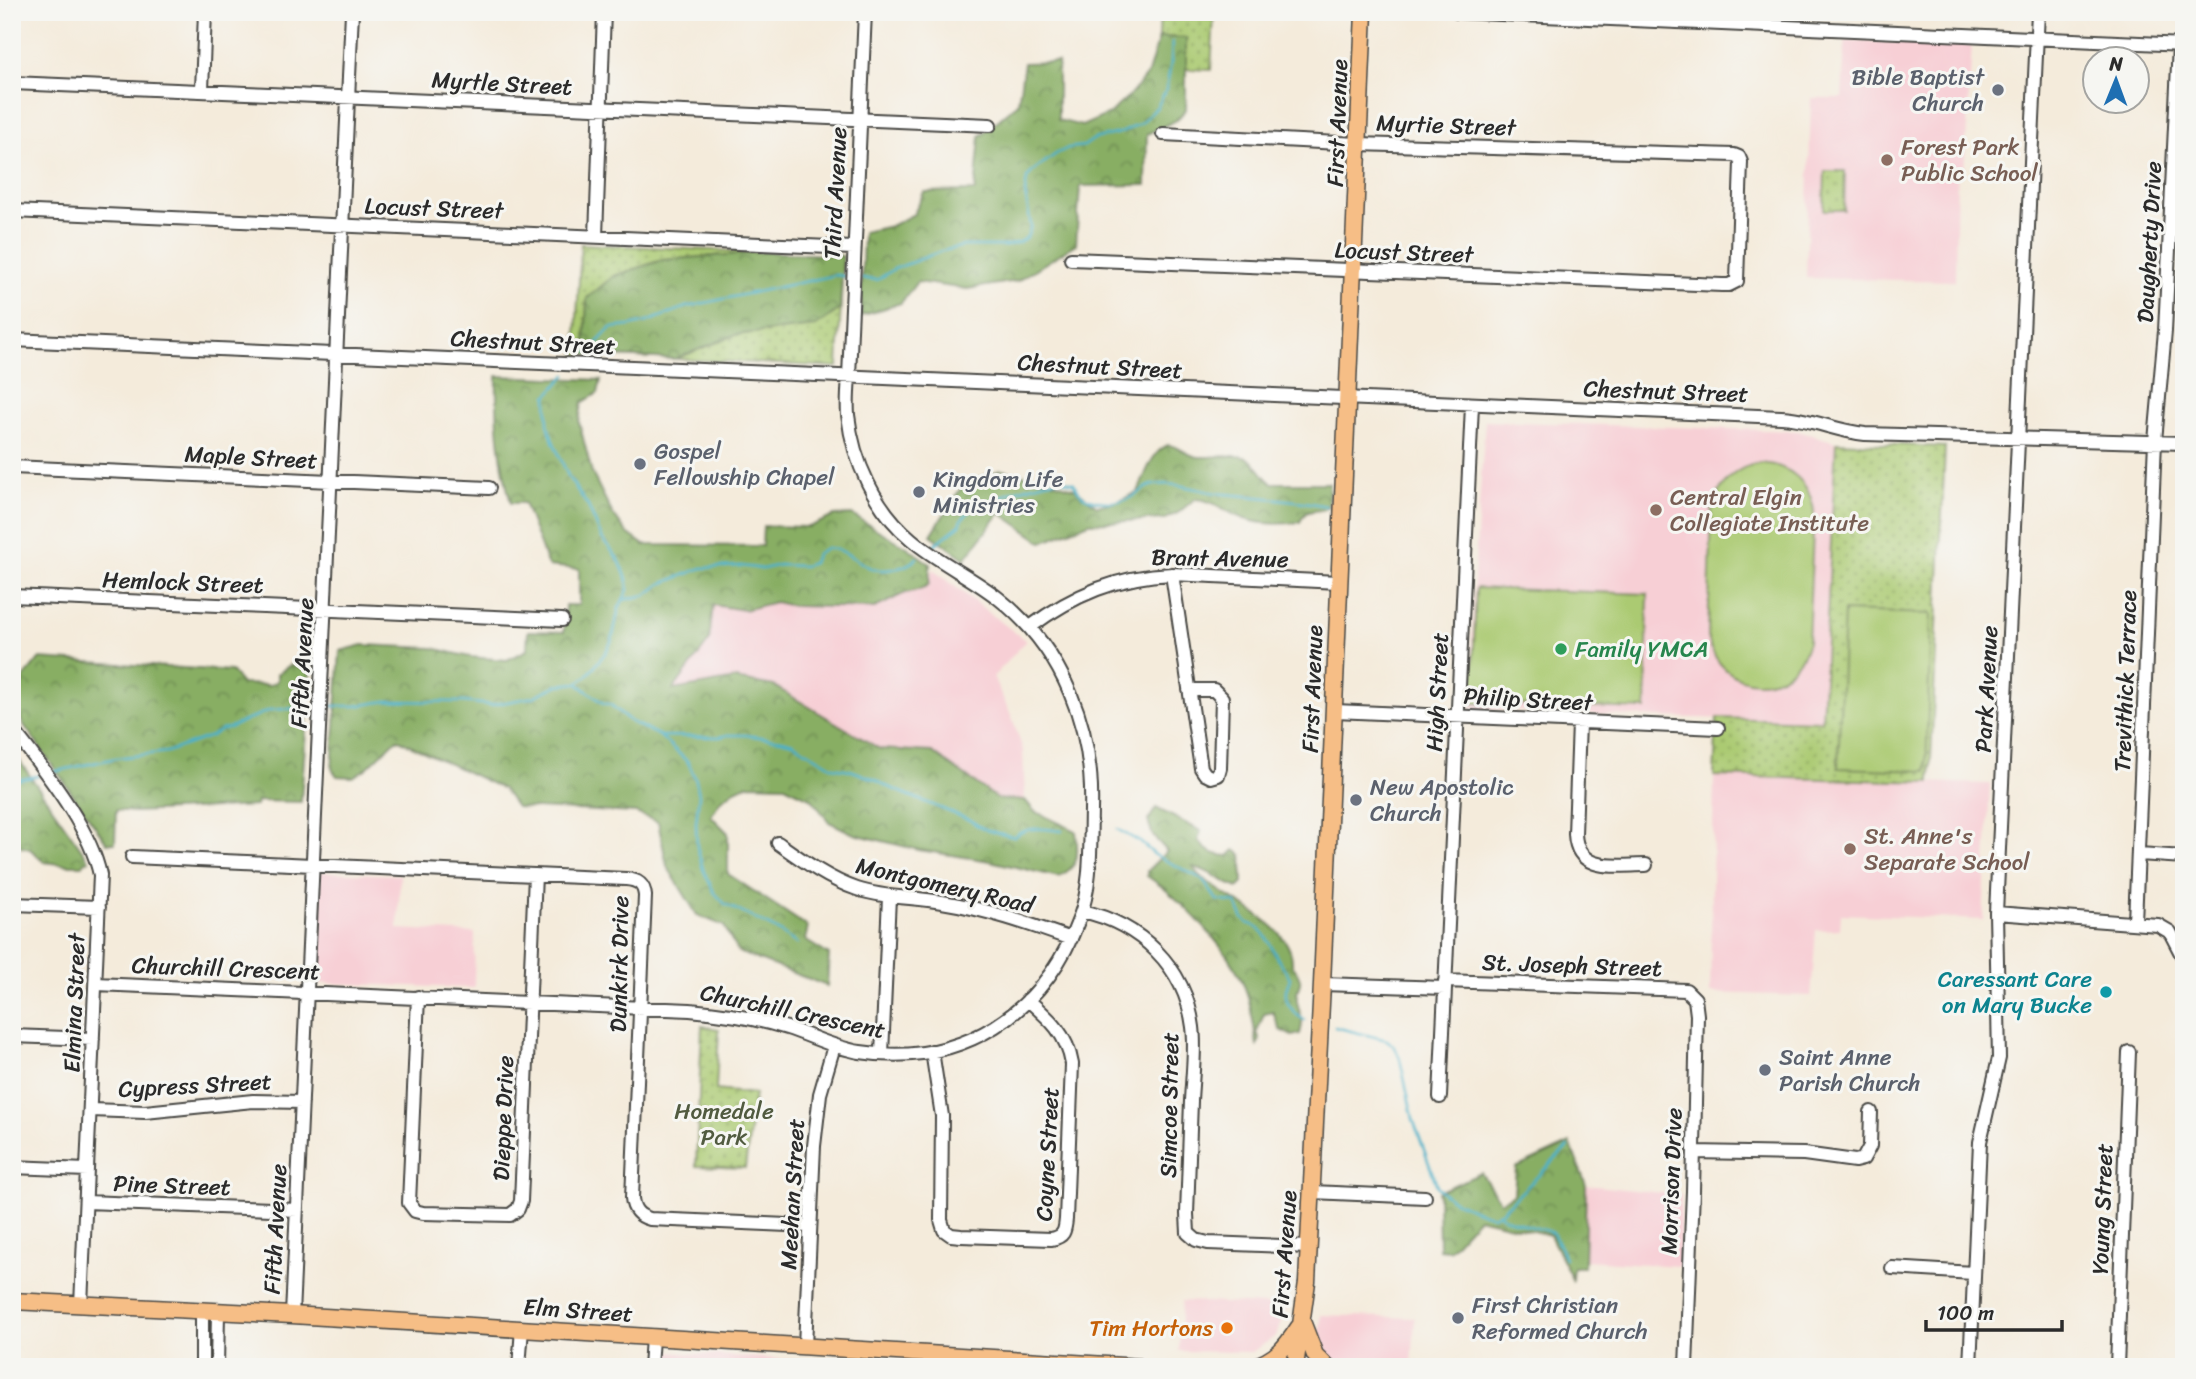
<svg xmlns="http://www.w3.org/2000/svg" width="2196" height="1379" font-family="Sriracha,sans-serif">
<defs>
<pattern id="grass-dots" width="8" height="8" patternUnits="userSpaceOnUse" patternTransform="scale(1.75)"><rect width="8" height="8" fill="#abca72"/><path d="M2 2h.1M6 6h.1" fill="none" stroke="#8ba45e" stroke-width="1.8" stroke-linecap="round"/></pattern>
<pattern id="forest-crowns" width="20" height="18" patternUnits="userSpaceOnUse" patternTransform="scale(1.75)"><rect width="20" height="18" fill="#88ae64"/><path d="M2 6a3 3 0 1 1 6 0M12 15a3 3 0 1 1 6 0" fill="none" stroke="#6f8e53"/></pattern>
</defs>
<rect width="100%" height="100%" fill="#f6f6f2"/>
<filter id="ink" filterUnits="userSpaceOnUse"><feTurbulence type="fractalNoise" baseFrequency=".0143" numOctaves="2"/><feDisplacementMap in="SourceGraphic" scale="14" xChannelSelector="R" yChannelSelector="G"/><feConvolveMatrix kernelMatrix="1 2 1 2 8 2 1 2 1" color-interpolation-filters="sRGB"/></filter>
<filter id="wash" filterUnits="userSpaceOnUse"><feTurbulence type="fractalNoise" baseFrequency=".00686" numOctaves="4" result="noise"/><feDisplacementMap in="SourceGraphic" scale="28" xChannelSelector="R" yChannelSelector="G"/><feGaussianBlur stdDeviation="1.57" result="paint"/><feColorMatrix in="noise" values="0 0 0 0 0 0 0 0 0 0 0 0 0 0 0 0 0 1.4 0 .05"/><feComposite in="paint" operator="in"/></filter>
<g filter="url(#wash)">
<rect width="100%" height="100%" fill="#f4ebdb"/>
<path fill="#f7cfd5" d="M1845,41L1972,45L1964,173H1957L1955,281L1806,278L1811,98H1842Z
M1485,421L1798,431L1836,442L1822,721L1654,717L1470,708L1474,579Z
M932,569L1026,641L993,677L1011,715L1023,750L1025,800L998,799L932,752L880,749L829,719L673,691L709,641L712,604L744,610L776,602L793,606L884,605L902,594L922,590L929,584Z
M1714,776L1990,784L1983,920L1841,914L1840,929L1816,930L1811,996L1710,993Z
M320,872L400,875L398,929L475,933L474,988L316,983Z
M1586,1185L1681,1195L1679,1266L1584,1260Z
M1182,1301L1287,1306L1276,1336L1252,1352L1179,1351Z
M1321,1315L1415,1318L1412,1366L1330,1360L1319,1348Z
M667,1352L905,1367H657L658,1358Z"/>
<path fill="url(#grass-dots)" stroke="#6b7a4e" stroke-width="2" d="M1160,13L1214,15L1211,70L1186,69V38L1159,37Z
M1825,171H1845L1844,210H1824Z
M581,244L843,256L838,367L575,354Z
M1836,442L1945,447L1930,782L1714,776L1717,718L1822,721Z
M702,1026L719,1029L716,1090L755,1094L745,1168L696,1166Z"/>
<path fill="url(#forest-crowns)" stroke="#5a6c48" stroke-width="2" d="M1159,37L1186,38V109L1177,120L1147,134L1146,185L1080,186L1076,244L1017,281L967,289L917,282L901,303L861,316L863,232L891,226L914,214L924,192L975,191L980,136L1018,103L1024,63L1058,62V120L1082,126L1109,114L1132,93L1148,73Z
M764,252L843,256L840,309L816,326L735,335L675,359L595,355L585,346L587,298L614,276L662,260Z
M497,376L601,380L598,393L582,403L579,422L592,473L612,513L626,532L644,545L762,546L763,526L809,527L834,516L852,515L907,547L930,564L929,584C920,592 911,590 901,595C892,599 884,605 874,608L793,606L775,602L744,610L713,605L709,641L673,690L735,679L774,686L880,749L932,752L998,799L1025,800L1034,811L1076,831C1078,854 1081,866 1058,877L990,861L919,850L854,834L829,822L812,799L783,785L748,784L735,790L720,801L711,816L728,833V874L808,927L805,940L829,955L827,986L738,952L724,926L697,915L667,866L658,822L636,813L516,807L503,789L397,739L367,768L353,777L337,776L332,769L340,651L363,645L433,648L470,657L507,660L527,650L528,631L564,632L565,605H579V569L548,566L524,503H511C499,459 496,421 497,376Z
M1168,445C1182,447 1187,456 1199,457C1212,458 1239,453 1249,459C1259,465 1262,477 1272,483H1329L1328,507C1316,515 1307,505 1300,522C1279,525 1255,525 1235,515C1220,508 1213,500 1195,499L1178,513L1165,519L1089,523L1042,542L1000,513L965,559L931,535L964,483L1001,470L1040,478L1074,488L1097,506L1119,501L1138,492C1145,476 1151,452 1168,445Z
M39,659L231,671L242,684L270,685L277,681V674L290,665L310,672L301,802L257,801L256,806L134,812L116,810L115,843H107L12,708V692Z
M12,750L89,860L82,865H69L44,862L30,849L12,845Z
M1156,808L1201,831L1198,840C1206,852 1214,855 1229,856L1235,850L1242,855L1243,883L1238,888C1221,882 1212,871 1193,867C1215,899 1295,920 1292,965C1309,987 1294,983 1297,1001C1300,1017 1305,1017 1300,1034L1292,1036L1280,1030L1273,1012L1264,1014L1257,1032L1260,1040L1257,1045C1254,1027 1252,1009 1246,991C1235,954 1179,897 1147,876V871L1167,851L1153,836L1148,821Z
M1570,1143L1586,1185L1584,1267H1573L1572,1279L1550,1235L1478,1218L1449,1250L1439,1249L1438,1192L1481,1173L1500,1202L1514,1194L1516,1168Z"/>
<path fill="#abca72" stroke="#6b7a4e" stroke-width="2" d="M1761,463C1790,465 1810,482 1814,511L1808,642C1792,698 1719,694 1708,637L1712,506C1722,482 1734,467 1761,463Z
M1476,588L1648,594L1646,709L1472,703Z
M1844,611L1931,614L1926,771L1838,768Z"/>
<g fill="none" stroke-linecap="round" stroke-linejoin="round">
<path stroke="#4ab1c9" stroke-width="2.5" d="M857,278L877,280L894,269L942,251L964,246H1006L1019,242L1027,237L1031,226L1025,193L1027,178L1034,170L1056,154L1068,148L1084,146L1094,139L1123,132L1141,123L1157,107L1166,90L1171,63L1172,42
M588,352L611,328L630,326L647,322L686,307L836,275L850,277
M933,546L960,525L962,519L972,509L1014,491L1045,482L1060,479L1074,483C1079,495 1085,499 1098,501C1110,503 1125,502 1135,495C1142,492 1145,486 1154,485C1178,481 1200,492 1224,494C1258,497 1292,499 1326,506
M623,600L646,595L661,584L702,568L741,566L763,569L779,565L804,566L813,563L816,554L826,548C859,550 861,578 898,568C906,566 911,564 917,558
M578,684L603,703L611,705L631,722L660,736L688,762L696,780L699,795L696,823L697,847L703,869L714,892L725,904L775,929L797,944
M326,706H356L386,701L463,702L491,705L533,697L558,685L577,683L587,676L606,652L612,640L619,608L628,590L627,579L619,560L602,538L588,506L569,478L553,441L548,424L547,396L566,375
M660,736L719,737L728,735H745L782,740L793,743L833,767L850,770L877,780L886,786L972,821C982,831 999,833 1014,837C1027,825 1044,829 1062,831
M53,772L116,758L167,752L211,736L221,730L229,728L270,710L316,707
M12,781L38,776
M1117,829L1140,842L1155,855L1202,879L1217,900L1236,903L1242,917L1247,923C1266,927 1271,948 1280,963C1284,968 1287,972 1290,978C1289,982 1287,986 1286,990C1284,1003 1295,1015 1305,1020
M1335,1027L1387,1040L1395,1047L1400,1059L1413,1119L1437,1186C1449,1203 1474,1209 1493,1216L1502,1211L1568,1147
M1497,1213C1514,1224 1534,1226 1553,1233L1565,1258"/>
</g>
</g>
<g filter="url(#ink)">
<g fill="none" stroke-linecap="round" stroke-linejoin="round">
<g stroke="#494845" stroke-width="16">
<path id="minor" d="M1457,12L2184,45
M12,83L990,125
M202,90L205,12
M12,211L853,248
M596,236L604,12
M1071,259L1722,285H1729L1737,281L1741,162L1739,157L1734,155L1358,144L1163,134
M12,340L1781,417C1810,418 1836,431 1865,434L2184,443
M12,467L489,488
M1172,574L1201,768L1205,774L1211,777L1218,775L1220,768L1222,698L1214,690H1189
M12,596L562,620
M1030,627C1073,595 1118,576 1172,574L1338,582
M1335,711L1718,728
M1579,723L1575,834C1577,874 1617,865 1646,865
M12,728C42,768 90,826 100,875L81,1305
M778,843C802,860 828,879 857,889C884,898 913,897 942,902C986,909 1029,924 1071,939
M2139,854L2184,857
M132,857L626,879C638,880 644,884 645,896L632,1198C633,1210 639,1216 650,1219L810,1226
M12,904L99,907
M1082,911C1140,924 1185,966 1193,1027C1196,1051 1192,1077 1191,1101C1190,1139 1188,1176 1187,1214L1188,1233L1196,1240L1208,1243L1309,1247
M1996,913L2158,925L2170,932L2184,959
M2135,922L2155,441L2165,331L2179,45
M1445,981L1686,990L1695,999L1697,1015L1693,1191L1686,1367
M96,984L690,1010C723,1013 756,1018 787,1028C812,1036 834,1048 860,1052C962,1068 1044,1013 1079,919C1092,885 1090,846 1091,810C1094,728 1063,649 998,598C970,576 938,562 911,539C875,509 853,461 848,415C847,402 848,389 849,376L865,12
M1322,984L1445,988
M418,997L409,1203L415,1211L423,1213L510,1215L518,1209L521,1201L535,875
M12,1036L93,1039
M932,1051L942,1116L941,1220L944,1230L951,1235L961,1236L1051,1239C1064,1237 1065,1231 1066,1219L1072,1064C1067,1034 1050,1019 1028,1000
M882,1054L889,897
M1440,1097L1472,405
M91,1110L145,1112L253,1101L302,1102
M1694,1152L1804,1154L1855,1161L1863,1159L1870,1146L1871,1112
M12,1167L87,1170
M1312,1192L1425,1197
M86,1202L297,1210
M1892,1268L1973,1273
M292,1315L352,12
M805,1346L814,1146L820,1094L834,1046
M202,1367V1311
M217,1367L218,1312
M519,1367L522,1329
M650,1367L652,1338
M1970,1367L1980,1142L1999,1058L1996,913L2038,12
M2117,1367L2129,1052"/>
</g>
<g stroke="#494845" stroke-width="19">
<path id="major" d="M12,1301L292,1315L1140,1367
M1303,1324L1315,1355L1327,1367
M1252,1367C1276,1360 1286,1347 1299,1327
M1295,1367L1307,1282L1322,984L1364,12"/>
</g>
<use href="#minor" stroke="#fff" stroke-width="12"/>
<use href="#major" stroke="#f6be86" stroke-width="16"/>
</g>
</g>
<g fill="#6b7280" stroke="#f6f6f2" stroke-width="2.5">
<circle cx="1998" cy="90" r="7"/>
<circle cx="640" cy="464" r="7"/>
<circle cx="919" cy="492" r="7"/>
<circle cx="1356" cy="800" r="7"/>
<circle cx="1765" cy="1070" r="7"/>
<circle cx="1458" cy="1318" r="7"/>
</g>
<g fill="#8d6e63" stroke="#f6f6f2" stroke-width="2.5">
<circle cx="1887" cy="160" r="7"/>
<circle cx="1656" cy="510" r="7"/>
<circle cx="1850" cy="849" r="7"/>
</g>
<circle fill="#2e9e5b" stroke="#f6f6f2" stroke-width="2.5" cx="1561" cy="649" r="7"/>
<circle fill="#0f9aa8" stroke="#f6f6f2" stroke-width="2.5" cx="2106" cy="992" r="7"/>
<circle fill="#e8710a" stroke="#f6f6f2" stroke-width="2.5" cx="1227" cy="1328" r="7"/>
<g text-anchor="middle" stroke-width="6" stroke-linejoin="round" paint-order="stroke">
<g font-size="23" fill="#5b616d" stroke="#f6f6f2" text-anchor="start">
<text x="1984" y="85" text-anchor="end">Bible Baptist<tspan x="1984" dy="26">Church</tspan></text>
<text x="654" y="459">Gospel<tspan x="654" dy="26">Fellowship Chapel</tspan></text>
<text x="933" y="487">Kingdom Life<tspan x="933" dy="26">Ministries</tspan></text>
<text x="1370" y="795">New Apostolic<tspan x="1370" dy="26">Church</tspan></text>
<text x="1779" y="1065">Saint Anne<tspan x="1779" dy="26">Parish Church</tspan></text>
<text x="1472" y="1313">First Christian<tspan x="1472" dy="26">Reformed Church</tspan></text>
</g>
<g font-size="23" fill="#2b2b2b" stroke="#f6f6f2">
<text transform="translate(502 83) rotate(3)" y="8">Myrtle Street</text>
<text transform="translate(1337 123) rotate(-88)" y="8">First Avenue</text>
<text transform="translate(1446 125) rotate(2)" y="8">Myrtie Street</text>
<text transform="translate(835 193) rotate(-87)" y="8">Third Avenue</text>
<text transform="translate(434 208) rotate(2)" y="8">Locust Street</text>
<text transform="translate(2149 242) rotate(-87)" y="8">Daugherty Drive</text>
<text transform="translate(1404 252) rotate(2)" y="8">Locust Street</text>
<text transform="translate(533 342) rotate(3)" y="8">Chestnut Street</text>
<text transform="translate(1100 366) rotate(3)" y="8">Chestnut Street</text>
<text transform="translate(1666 391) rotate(2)" y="8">Chestnut Street</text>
<text transform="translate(251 457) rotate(3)" y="8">Maple Street</text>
<text transform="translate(1220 558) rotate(1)" y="8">Brant Avenue</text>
<text transform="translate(183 582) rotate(2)" y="8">Hemlock Street</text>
<text transform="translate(302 663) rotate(-87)" y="8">Fifth Avenue</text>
<text transform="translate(2125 681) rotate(-88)" y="8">Trevithick Terrace</text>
<text transform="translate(1312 689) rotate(-88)" y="8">First Avenue</text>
<text transform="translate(1986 689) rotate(-87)" y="8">Park Avenue</text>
<text transform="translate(1437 692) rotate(-87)" y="8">High Street</text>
<text transform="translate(1528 699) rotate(3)" y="8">Philip Street</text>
<text transform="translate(945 885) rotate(13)" y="8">Montgomery Road</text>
<text transform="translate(619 964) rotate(-89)" y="8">Dunkirk Drive</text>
<text transform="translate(1572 965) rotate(2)" y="8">St. Joseph Street</text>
<text transform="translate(226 968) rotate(2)" y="8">Churchill Crescent</text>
<text transform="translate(74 1003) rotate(-88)" y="8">Elmina Street</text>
<text transform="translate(793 1011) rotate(12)" y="8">Churchill Crescent</text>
<text transform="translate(195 1085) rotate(-3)" y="8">Cypress Street</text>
<text transform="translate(1169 1105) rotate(-89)" y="8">Simcoe Street</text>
<text transform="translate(503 1118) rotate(-88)" y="8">Dieppe Drive</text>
<text transform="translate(1047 1154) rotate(-87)" y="8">Coyne Street</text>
<text transform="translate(1671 1181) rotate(-88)" y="8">Morrison Drive</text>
<text transform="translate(172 1185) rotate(2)" y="8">Pine Street</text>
<text transform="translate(792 1194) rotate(-87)" y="8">Meehan Street</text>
<text transform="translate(2102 1209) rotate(-88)" y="8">Young Street</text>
<text transform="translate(275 1229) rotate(-87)" y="8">Fifth Avenue</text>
<text transform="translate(1284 1254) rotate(-86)" y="8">First Avenue</text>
<text transform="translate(578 1310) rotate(4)" y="8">Elm Street</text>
</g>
<g font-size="23" fill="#785e54" stroke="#f6f6f2" text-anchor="start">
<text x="1901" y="155">Forest Park<tspan x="1901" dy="26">Public School</tspan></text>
<text x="1670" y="505">Central Elgin<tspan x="1670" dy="26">Collegiate Institute</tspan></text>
<text x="1864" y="844">St. Anne's<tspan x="1864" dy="26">Separate School</tspan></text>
</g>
<g font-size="23" fill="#27864d" stroke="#f6f6f2" text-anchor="start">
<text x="1575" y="657">Family YMCA</text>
</g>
<g font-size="23" fill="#0d838f" stroke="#f6f6f2" text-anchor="end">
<text x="2092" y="987">Caressant Care<tspan x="2092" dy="26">on Mary Bucke</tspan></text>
</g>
<g font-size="23" fill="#515b40" stroke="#f6f6f2">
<text x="724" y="1119">Homedale<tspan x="724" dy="26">Park</tspan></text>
</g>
<g font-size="23" fill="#c56008" stroke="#f6f6f2" text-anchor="end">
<text x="1213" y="1336">Tim Hortons</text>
</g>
</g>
<rect width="2196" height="1379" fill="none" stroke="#f6f6f2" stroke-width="42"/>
<g transform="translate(2116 80) rotate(1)"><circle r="33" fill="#f6f6f2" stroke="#a5a5a2" stroke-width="2"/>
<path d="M0-5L12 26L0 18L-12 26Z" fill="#1f6fb2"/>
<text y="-10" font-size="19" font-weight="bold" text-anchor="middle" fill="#2b2b2b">N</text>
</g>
<path d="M1926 1320v10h136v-10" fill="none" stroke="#2b2b2b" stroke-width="3.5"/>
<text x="1937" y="1320" font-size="21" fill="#2b2b2b" stroke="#f6f6f2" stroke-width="5" paint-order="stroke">100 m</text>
</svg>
